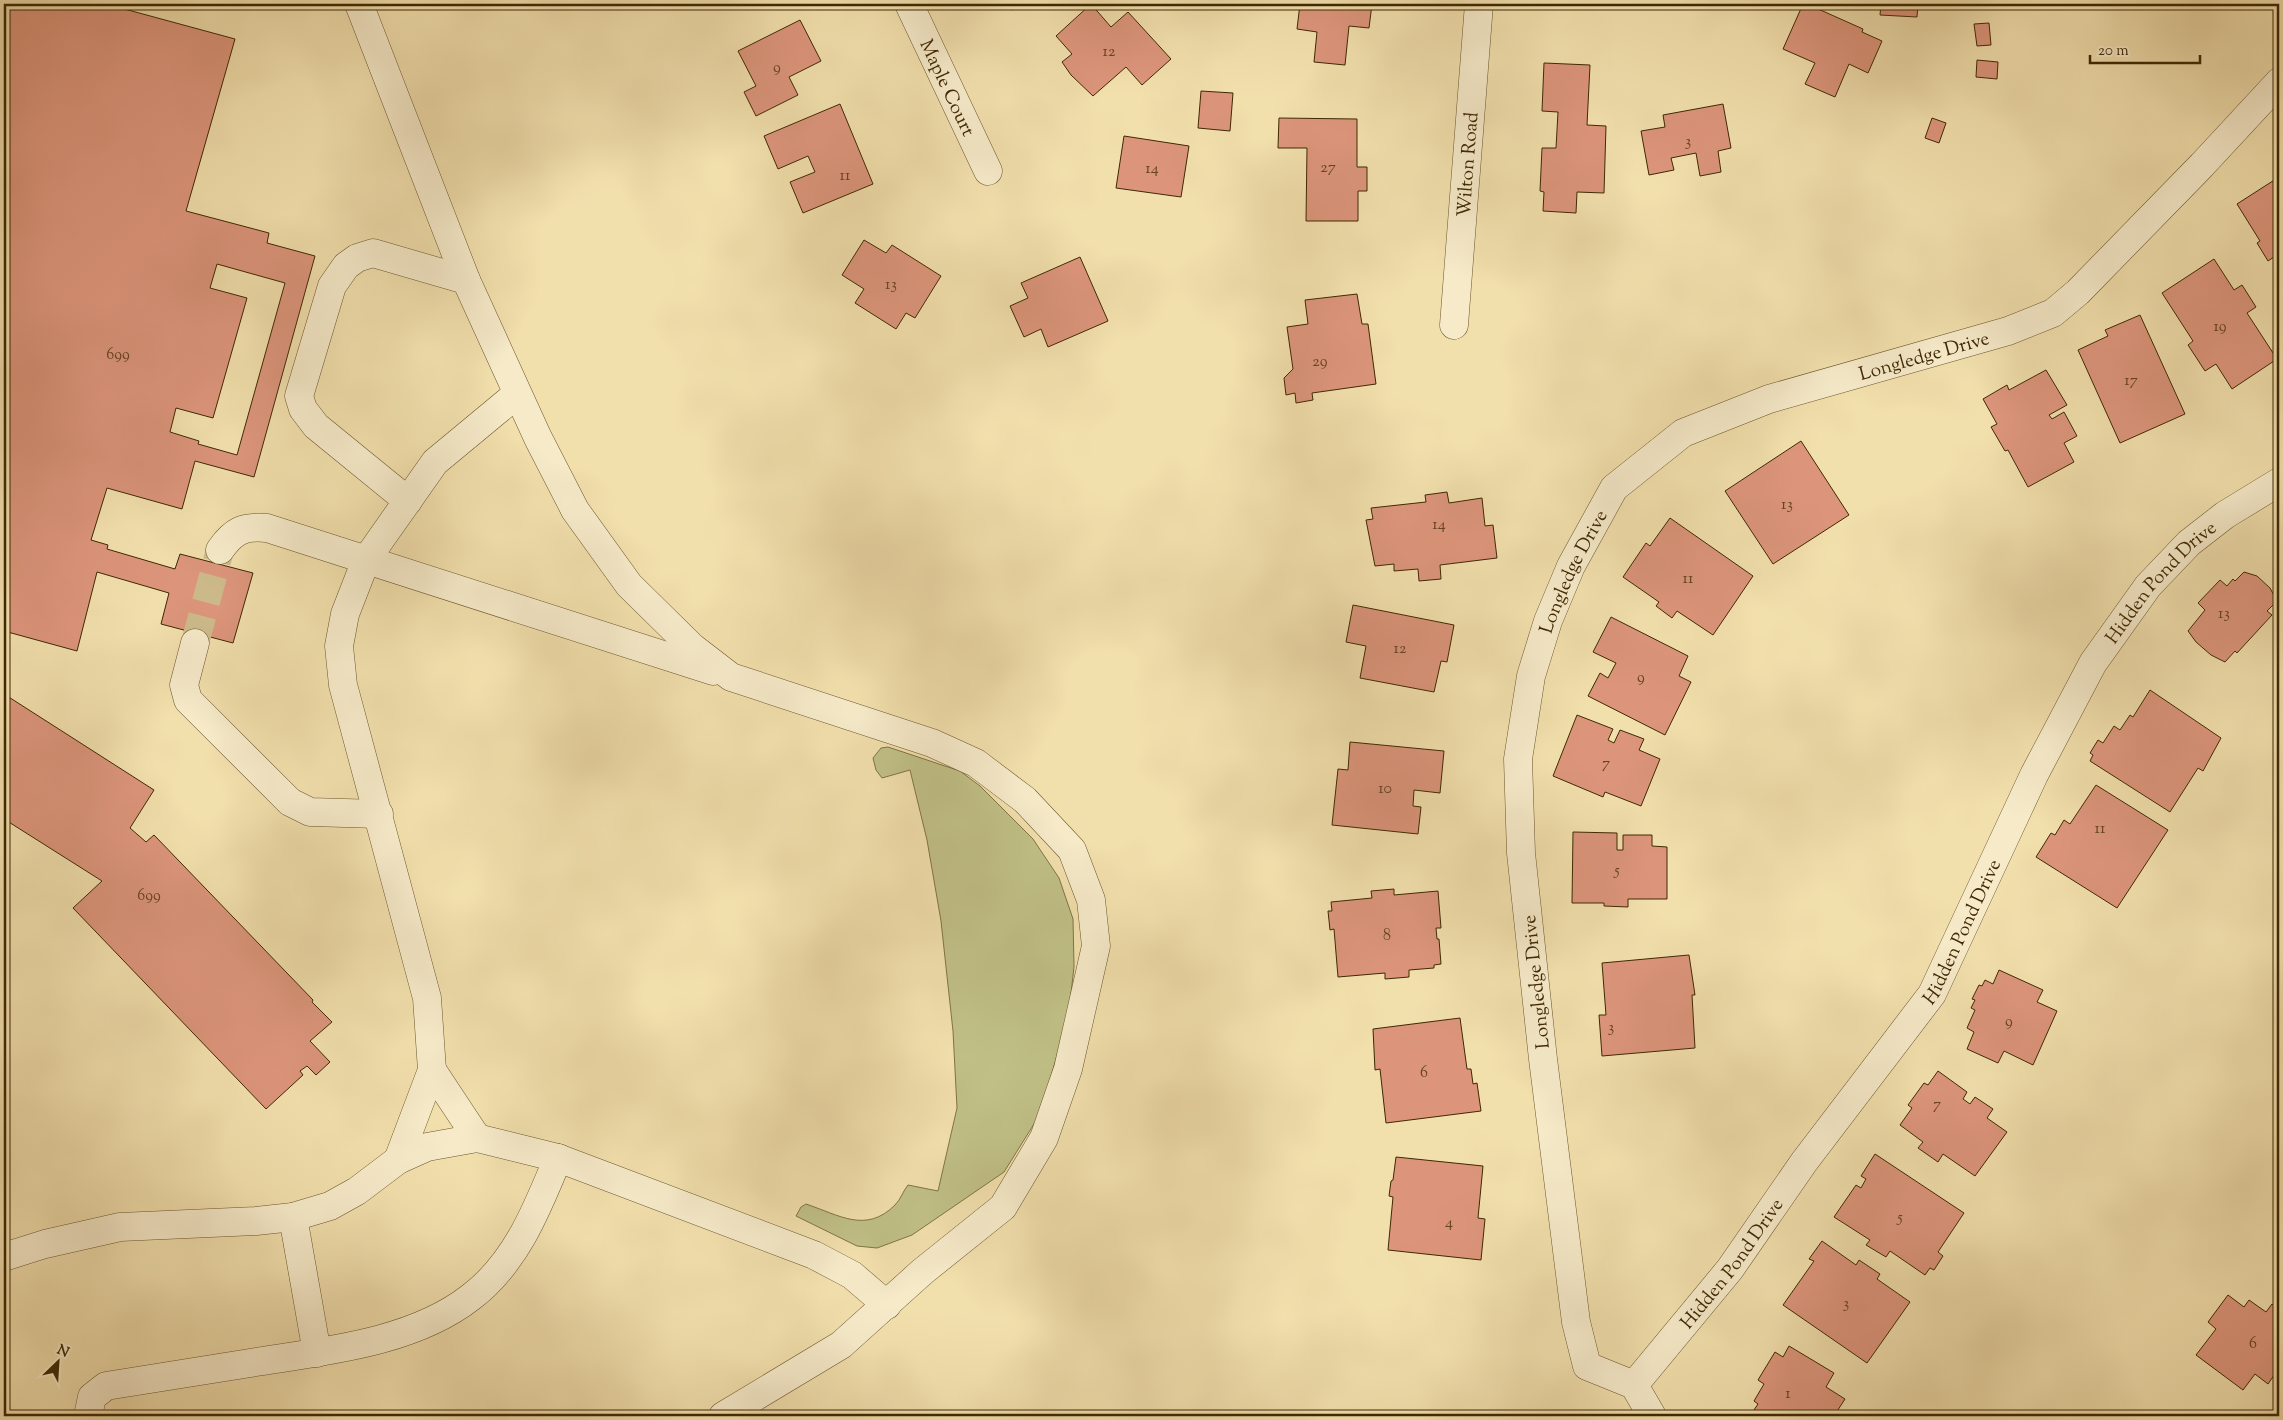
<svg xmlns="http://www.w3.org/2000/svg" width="2283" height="1420" font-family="'Sorts Mill Goudy',serif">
<rect width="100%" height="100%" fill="#f1dfac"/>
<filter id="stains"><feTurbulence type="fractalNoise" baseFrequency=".004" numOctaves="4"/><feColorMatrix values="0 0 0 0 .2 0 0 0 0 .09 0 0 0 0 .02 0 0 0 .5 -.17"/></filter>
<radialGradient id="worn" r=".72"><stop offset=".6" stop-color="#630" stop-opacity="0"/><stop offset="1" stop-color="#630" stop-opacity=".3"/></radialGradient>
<path fill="#c0c086" stroke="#807444" d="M888,747L960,771L980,786L1033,839L1059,878L1073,919L1074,967L1068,1019L1039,1116L1004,1172L912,1235L877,1248L857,1246L796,1216L801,1207L806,1204C839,1215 866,1234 895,1205C901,1199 903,1191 908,1185L938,1191L957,1108L953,1031L941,921L927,840L910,770L882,778L876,770L873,758L881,748Z"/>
<path fill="#dc957b" stroke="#3f2803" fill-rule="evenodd" d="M4,4H106L235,39L186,211L269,233L267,243L315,256L254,477L195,461L182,509L107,488L91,540L108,545L107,549L175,569L180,554L253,573L233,643L161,624L169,593L97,572L77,651L4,631ZM217,264L285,283L237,455L198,444L199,441L170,432L176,408L213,418L247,298L210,288Z
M1009,4H1026L1012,10Z
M1091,4L1111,27L1128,12L1171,59L1142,85L1126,67L1093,96L1071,75L1062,62L1072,54L1056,36Z
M1300,4H1372L1369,28L1349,26L1345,65L1314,62L1317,32L1297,29Z
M1803,4H1807L1863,29L1862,32L1882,41L1868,73L1849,64L1835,97L1805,84L1815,63L1783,49Z
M1881,4H1918L1917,17L1880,15Z
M800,20L821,61L789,77L798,95L756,116L744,92L756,86L738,51Z
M1989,23L1991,45L1977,46L1974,24Z
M1977,60L1998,62L1997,79L1976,77Z
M1544,63L1590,65L1587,125L1606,126L1604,193L1577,192L1576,213L1543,211L1544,192L1540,191L1542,148H1556L1558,112L1542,111Z
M1201,91L1233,93L1230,131L1198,128Z
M840,104L873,184L803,213L790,182L815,172L808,156L778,169L764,136Z
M1723,104L1731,148L1718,151L1721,172L1700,176L1696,153L1671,158L1674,170L1649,175L1641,131L1665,127L1663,115Z
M1279,118L1357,119V167H1367V191H1358V221H1306L1307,148H1278Z
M1932,118L1946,123L1939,143L1925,138Z
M1124,136L1189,146L1181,197L1116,188Z
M2279,177V266L2274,257L2268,261L2257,243L2260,241L2237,204Z
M864,240L886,253L892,245L941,276L915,318L906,313L896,329L855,303L864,289L842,275Z
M1080,257L1108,321L1048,347L1041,329L1024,337L1010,306L1028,298L1021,283Z
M2214,259L2234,290L2242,285L2256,307L2247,313L2277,359L2232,389L2216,364L2205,371L2188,345L2193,341L2162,293Z
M1357,294L1362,324H1368L1376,384L1312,393L1313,400L1296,403L1295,393L1286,395L1284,378L1293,369L1287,327L1308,324L1305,300Z
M2140,315L2185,414L2120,443L2078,350L2108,336L2105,330Z
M2046,370L2067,405L2049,415L2052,419L2064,412L2077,436L2064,443L2074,462L2028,487L2008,450L2005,451L1991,427L1997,424L1983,399L2007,385L2009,390Z
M1801,441L1849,515L1773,564L1725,491Z
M1447,492L1449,503L1482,498L1485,526L1493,525L1497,558L1440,565L1441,579L1419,581L1418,569L1394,571V564L1375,566L1366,520L1373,519L1371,508L1426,502L1425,495Z
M1670,518L1753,576L1713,635L1677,611L1672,618L1656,606L1659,602L1623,577L1646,543L1650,546Z
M2244,572L2257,576L2270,588L2277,601L2267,611L2272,615L2237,653L2235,651L2225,662L2211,655L2196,642L2188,631L2205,610L2198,603L2220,580L2227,586L2233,579L2235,581Z
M1353,605L1454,625L1447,662L1441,661L1434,692L1360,678L1366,646L1346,642Z
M1611,617L1688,656L1679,676L1691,682L1665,735L1588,696L1600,673L1608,678L1616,663L1593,652Z
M2150,690L2221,738L2203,771L2198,768L2170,812L2090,761L2093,755L2090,753L2098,740L2103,743L2114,726L2120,730L2130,715L2133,717Z
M4,694L154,790L130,828L146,842L154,835L313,1000L312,1002L332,1022L310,1041L330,1062L316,1075L307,1066L300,1071L303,1075L266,1109L73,908L102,881L4,819Z
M1577,715L1613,729L1608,740L1614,743L1620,730L1644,739L1639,750L1660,759L1641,806L1605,792L1603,797L1553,776Z
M1350,742L1444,751L1440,793L1414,790L1413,806L1421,807L1418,834L1332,825L1338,769L1348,770Z
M2096,785L2168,830L2117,908L2036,857L2051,833L2055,835L2064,820L2070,824Z
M1573,832L1617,833V850H1623V835H1652V846L1667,847V899H1628V907L1604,906V903H1572Z
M1394,889V895L1438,891L1441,928H1436L1437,939H1439L1441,964L1434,965V968L1409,970V977L1385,979V973L1338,977L1334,929L1330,930L1328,911H1332L1331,902L1372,898L1371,891Z
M1689,955L1695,995H1692L1695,1048L1602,1056L1599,1015H1606L1602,963Z
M1999,970L2043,990L2037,1002L2057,1011L2033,1065L2004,1051L1998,1063L1967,1049L1974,1032L1967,1028L1975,1010L1971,1008L1975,1000L1972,999L1979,985L1982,986L1985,980L1993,984Z
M1460,1018L1467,1069H1471L1473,1084L1477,1083L1481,1111L1386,1123L1380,1069L1375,1070L1373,1029Z
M1938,1071L1967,1092L1963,1099L1970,1104L1975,1097L1993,1109L1987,1118L2007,1132L1975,1176L1943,1154L1938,1162L1918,1148L1923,1142L1900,1125L1912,1108L1908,1105L1924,1083L1928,1085Z
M1875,1154L1964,1213L1938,1252L1943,1256L1934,1270L1930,1268L1925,1275L1890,1251L1886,1257L1866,1245L1870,1240L1834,1217L1856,1185L1861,1188L1866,1179L1861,1176Z
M1396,1157L1483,1166L1478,1218L1485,1219L1481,1260L1388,1250L1393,1197L1389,1196L1391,1181L1393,1180Z
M1822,1241L1856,1265L1859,1260L1880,1274L1877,1279L1910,1302L1867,1363L1783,1305L1814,1261L1809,1259Z
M2228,1295L2244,1307L2249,1300L2266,1312L2272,1304L2279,1309V1368L2268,1384L2255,1374L2243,1390L2196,1355L2216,1329L2208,1322Z
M1789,1346L1834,1373L1826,1387L1845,1399L1834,1416H1750L1758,1404L1754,1401L1764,1384L1758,1380L1775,1352L1783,1357Z"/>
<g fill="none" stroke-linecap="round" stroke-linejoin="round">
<path stroke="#cdba8a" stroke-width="28" stroke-dasharray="28 14" stroke-linecap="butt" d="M195,643L220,550"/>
<g stroke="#6c562d" stroke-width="29">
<g id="minor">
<path d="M359,4L466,280L538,438L575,510L629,585L692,647L731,677L932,743L976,763L1025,800L1072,850L1091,900L1096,946L1068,1069L1044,1138L1003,1207L922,1272L841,1345L723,1416"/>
<path id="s1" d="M909,4L988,171"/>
<path id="s2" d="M1454,325L1479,4"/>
<path d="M408,501L316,426L303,409L299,396L332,286L346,266L357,258L373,253L466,280"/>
<path d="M220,550C234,530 244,526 267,528L713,671"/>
<path d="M195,643L184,685L188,700L290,802L310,812L379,814"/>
<path d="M432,1070L477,1138"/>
<path d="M398,1160L432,1070L427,998L343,685L339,646L345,614L366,560L435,462L517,394"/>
<path d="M293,1217L317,1353"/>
<path d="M4,1257L45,1244L120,1227L256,1221L293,1217L330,1206L357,1191L398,1160L427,1147L477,1138L558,1158L814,1255L852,1275L887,1305"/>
<path id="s3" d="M1634,1385L1730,1269L1804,1162L1932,994L2034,775L2093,663L2148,586L2189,543L2225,515L2279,482"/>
<path d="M88,1416L92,1397L106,1386C156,1378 206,1370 256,1362C326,1351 414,1342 471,1297C516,1263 537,1209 558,1158"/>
<path id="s4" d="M1652,1416L1634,1385L1587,1366L1576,1322L1543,1059L1521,853L1518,759L1531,676L1548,621L1571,566L1614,488L1683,433L1769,399L2008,331L2053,313L2078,292L2202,165L2279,82"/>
</g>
</g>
<use href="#minor" stroke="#f6eac9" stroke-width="28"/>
</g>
<g text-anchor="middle" stroke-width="4" stroke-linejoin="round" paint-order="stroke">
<g font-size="16" fill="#664321">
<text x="1109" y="56">12</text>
<text x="777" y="72">9</text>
<text x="1688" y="146">3</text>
<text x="1328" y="172">27</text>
<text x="1152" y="173">14</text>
<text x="845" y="180">11</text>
<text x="891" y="289">13</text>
<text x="2220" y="331">19</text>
<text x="118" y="359">699</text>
<text x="1320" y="366">29</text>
<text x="2131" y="385">17</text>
<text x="1787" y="509">13</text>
<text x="1439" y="529">14</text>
<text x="1688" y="583">11</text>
<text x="2224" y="618">13</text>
<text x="1400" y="653">12</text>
<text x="1641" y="682">9</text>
<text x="1606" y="768">7</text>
<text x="1385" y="793">10</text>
<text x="2100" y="833">11</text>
<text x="1617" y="875">5</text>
<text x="149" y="900">699</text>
<text x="1387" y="940">8</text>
<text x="2009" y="1026">9</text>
<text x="1611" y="1032">3</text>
<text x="1424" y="1077">6</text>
<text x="1937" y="1109">7</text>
<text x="1900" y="1222">5</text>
<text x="1449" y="1227">4</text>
<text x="1846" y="1308">3</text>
<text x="2253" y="1348">6</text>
<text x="1788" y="1398">1</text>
</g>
<g font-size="19" fill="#3f2803" stroke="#f6eac9">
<text dy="7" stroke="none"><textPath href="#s1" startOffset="92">Maple Court</textPath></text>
<text dy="7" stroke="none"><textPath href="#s2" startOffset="161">Wilton Road</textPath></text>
<text dy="7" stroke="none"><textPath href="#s4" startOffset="1330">Longledge Drive</textPath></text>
<text dy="7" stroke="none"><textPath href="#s4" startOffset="895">Longledge Drive</textPath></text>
<text dy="7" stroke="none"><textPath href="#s3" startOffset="966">Hidden Pond Drive</textPath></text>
<text dy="7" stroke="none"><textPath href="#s3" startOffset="561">Hidden Pond Drive</textPath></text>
<text transform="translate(1535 982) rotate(-96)" y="7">Longledge Drive</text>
<text dy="7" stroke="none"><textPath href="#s3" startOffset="156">Hidden Pond Drive</textPath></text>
</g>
</g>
<rect width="2283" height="1420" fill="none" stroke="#f1dfac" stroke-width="20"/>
<rect x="5" y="5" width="2273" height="1410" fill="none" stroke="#3f2803" stroke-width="2.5"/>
<rect x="10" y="10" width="2263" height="1400" fill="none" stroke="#3f2803"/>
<g transform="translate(58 1362) rotate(25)" stroke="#f6eac9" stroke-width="4" paint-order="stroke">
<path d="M0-4L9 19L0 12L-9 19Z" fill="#3f2803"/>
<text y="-8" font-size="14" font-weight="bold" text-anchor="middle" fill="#3f2803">N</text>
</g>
<path d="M2090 55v8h110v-8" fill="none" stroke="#3f2803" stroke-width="2.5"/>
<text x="2098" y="55" font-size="15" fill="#3f2803" stroke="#f6eac9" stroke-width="4" paint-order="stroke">20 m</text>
<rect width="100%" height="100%" filter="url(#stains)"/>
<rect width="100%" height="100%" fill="url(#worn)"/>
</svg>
